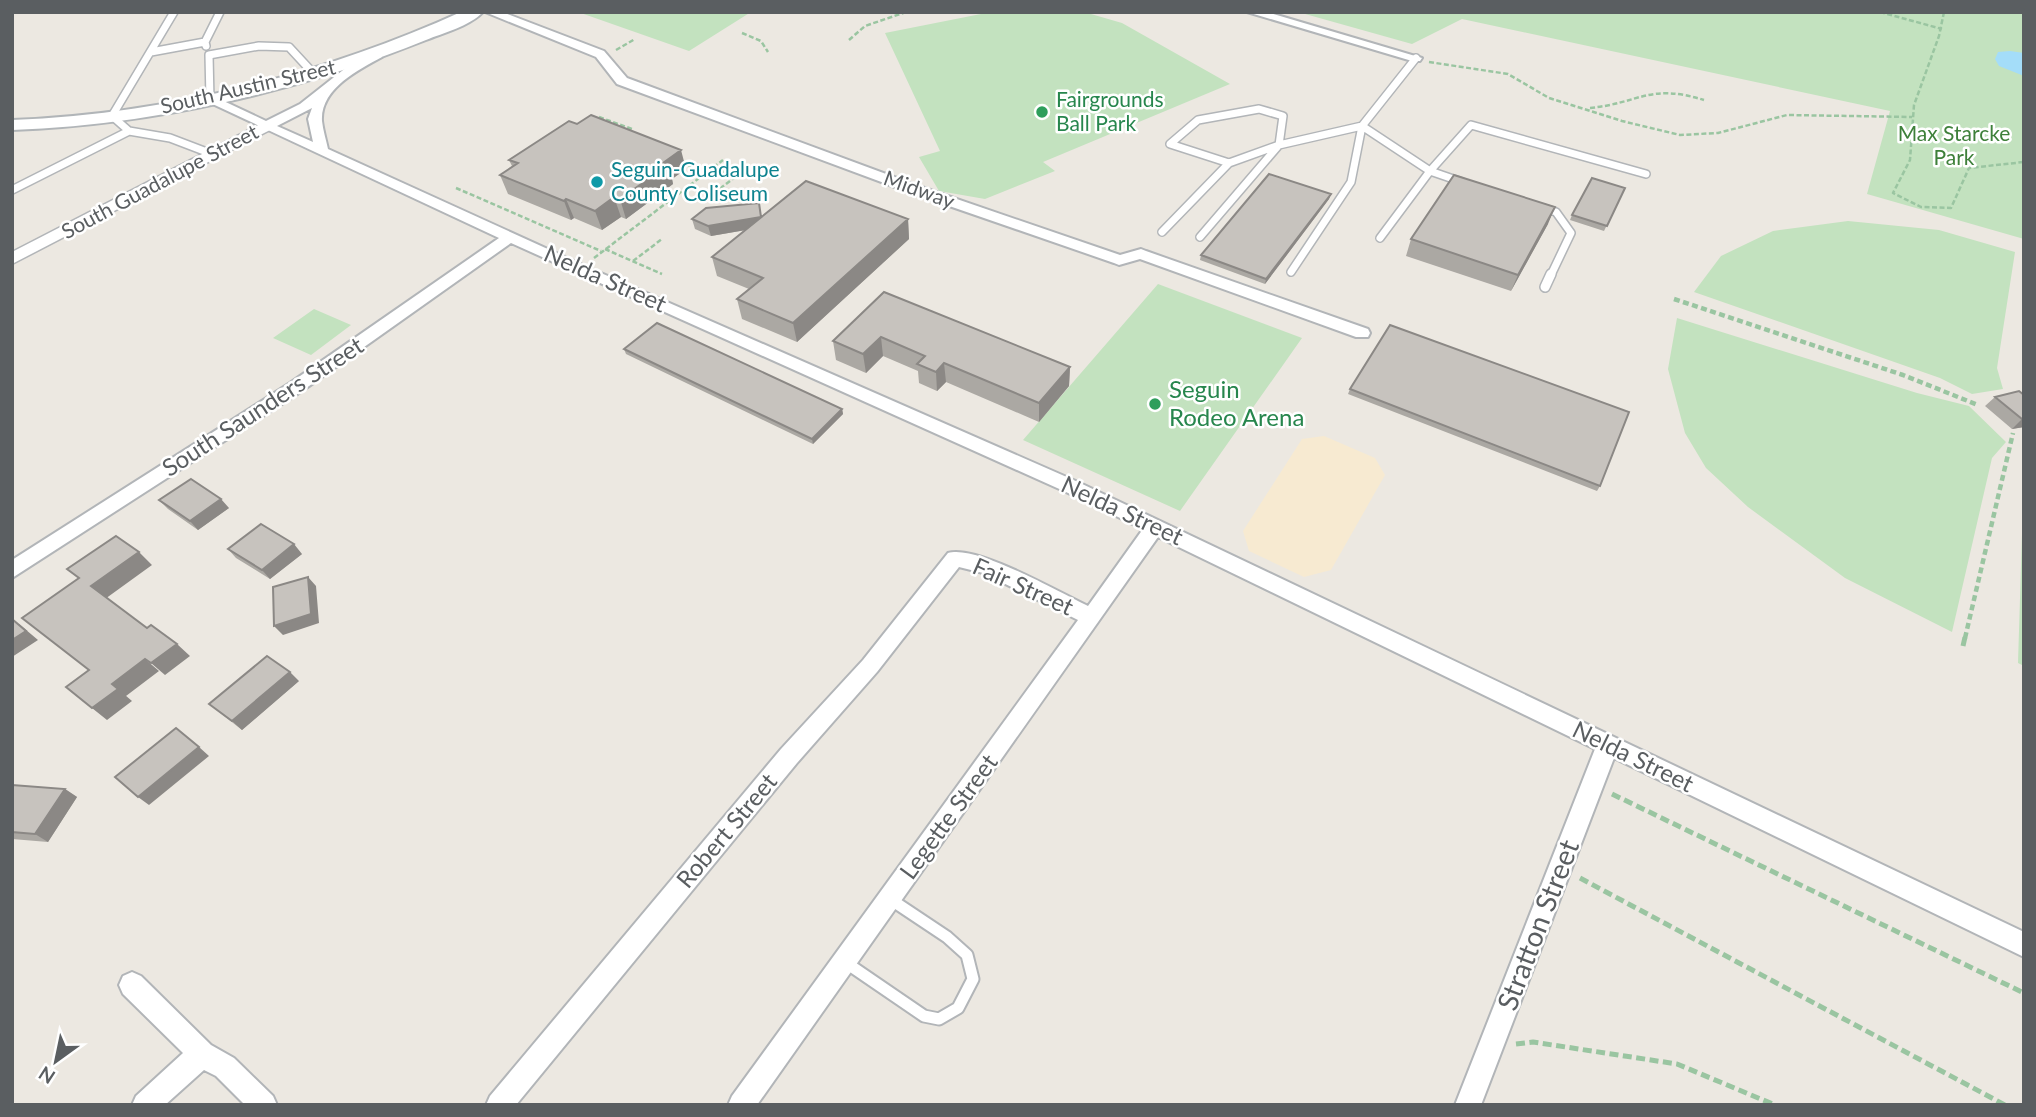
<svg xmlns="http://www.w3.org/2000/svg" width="2036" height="1117" font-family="Lato,sans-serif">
<rect width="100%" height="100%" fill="#ece8e1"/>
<path fill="#c3e2bf" d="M578,12H751L689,51Z
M991,12H1084L1122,23L1230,84L1043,162L1055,171L985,199L939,191L919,157L940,151L885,33Z
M1298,12H2024V239L1867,194L1890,111L1462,19L1412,44Z
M1848,221L1939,230L2015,252L1997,368L2003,389L1972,394L1940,378L1694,292L1721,256L1773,231Z
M1158,284L1302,338L1180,511L1023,440Z
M314,309L351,325L311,355L273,338Z
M1677,318L1917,393L1969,406L2006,442L1992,458L1952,632L1845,578L1748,507L1706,468L1685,433L1668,369Z
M2024,469V666L2018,663Z"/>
<path fill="#f7ead1" d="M1324,436L1375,458L1385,475L1331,570L1304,577L1249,551L1243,531L1302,439Z"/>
<path fill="#a4ddf9" d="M2010,51L2024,53V76L1999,66L1995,59L1998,52Z"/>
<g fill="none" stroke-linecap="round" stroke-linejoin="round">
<g stroke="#b2b5b8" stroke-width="10">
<path id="service-far2" d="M206,46L205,42L220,12
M151,52L205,42
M210,100L209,55L259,46L289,47L314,74
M1259,109L1283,116L1279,145L1229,163L1170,144L1198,120Z
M129,131L112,116L174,12
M12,190L129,131L170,138L212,154
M1543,208L1556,212L1571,233L1551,275
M1162,232L1229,163
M1200,237L1279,145L1362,126L1430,171L1462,182
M1380,238L1430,171L1471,125L1646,174
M1291,272L1351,182L1362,126L1416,58"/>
</g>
<g stroke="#b2b5b8" stroke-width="12">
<path id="service-far1" d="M1545,287L1551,274"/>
</g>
<g stroke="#b2b5b8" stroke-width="15">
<path id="service" d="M845,962L924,1016L939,1019L958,1008L973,979L967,955L947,937L890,899"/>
</g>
<g stroke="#b2b5b8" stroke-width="4">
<path id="minor" d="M485,12H502L604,51L627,78L913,184L1120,255L1141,249L1146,251L1368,329L1370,333L1368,337H1356L1140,259L1119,265L1114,263L903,190L617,84L596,57Z
M1247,12H1267L1422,58L1420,61H1412Z
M378,50L382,51V57C358,70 320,89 322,121C323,130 326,140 328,149L585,266L1078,482L2024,932V957L1614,758L1481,1105H1455L1595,749L1158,537L757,1105H728L732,1096L1078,620L983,573L959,567L877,672L797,763L516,1105H486L490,1096L781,749L863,660L948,553C976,544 1060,593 1088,606L1143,529L1066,492L511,243L302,391L12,578V560L290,383L499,238L204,100L210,96L215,97L266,121L300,104L352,63ZM312,108L308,119L313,142L277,126Z
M132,972L141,976L211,1045L234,1058L273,1096L277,1105H245L216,1076L204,1070L165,1105H132L136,1096L183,1053L123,994L119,985L123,976Z"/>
</g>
<g stroke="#b2b5b8" stroke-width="3">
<path id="tertiary" d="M266,121L274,126L272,129L12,264V252Z"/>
</g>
<g stroke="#b1b5b8" stroke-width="4">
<path id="secondary" d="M461,12H483C470,26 443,33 426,40C297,92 152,125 12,130V120C166,114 322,75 461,12Z"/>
</g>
<path stroke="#9ac5a1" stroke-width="2.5" stroke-dasharray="5 2.5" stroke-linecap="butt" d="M1880,12L1942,29
M1944,12L1939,36L1914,105L1910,160L1893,193L1921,207L1951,208L1969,168L2024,162
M742,33L761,41L768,52
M849,40L865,26L906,12
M616,50L635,39
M1429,62L1508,74L1549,98L1622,121L1680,135L1718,133L1787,115L1912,117
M1590,108C1640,103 1649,83 1704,100
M599,117L632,129L627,133
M681,163L706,172
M714,168L735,177
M456,188L601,251
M714,193L746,169
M605,249L662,274
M594,258L723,160
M633,261L662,239"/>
<path stroke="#9ac5a1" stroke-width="4.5" stroke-dasharray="6 3.5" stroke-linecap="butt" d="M1674,299L1903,375L1978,405
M1965,638L2013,433"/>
<path stroke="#9ac5a1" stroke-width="5" stroke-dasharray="9 4.5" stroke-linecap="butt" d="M1963,646L1965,637
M1612,794L2024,993
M1580,878L2005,1105
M1516,1044L1533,1042L1677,1064L1775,1105"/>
<use href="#service-far2" stroke="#fff" stroke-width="7"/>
<use href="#service-far1" stroke="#fff" stroke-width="9"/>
<use href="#service" stroke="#fff" stroke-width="11"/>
<use href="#minor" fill="#fff" fill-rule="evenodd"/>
<use href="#tertiary" fill="#fff" fill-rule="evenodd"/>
<use href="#secondary" fill="#fff" fill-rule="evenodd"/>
</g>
<path fill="#aba8a3" d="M577,124L686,169L672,179L673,184L626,219L621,217L602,230L574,218L571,220L508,194L500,175L512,166L509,160Z
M1625,188L1604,231L1570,220L1572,215Z
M1331,194L1329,199L1265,284L1200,260L1201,255Z
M762,217L908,219L909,239L797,342L742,319L737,299L749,289L717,276L712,257L746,230L711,236L695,229L692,219Z
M1548,224L1511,291L1406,256L1411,239Z
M884,292L1070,367L1069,386L1039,422L946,382L937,391L919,383L918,371L883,356L866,373L836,360L833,341Z
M624,349L842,409L843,414L813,444L626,354Z
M1350,389L1600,486L1597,491L1348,394Z
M2024,395V427L2012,429L1985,406L1995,397Z
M159,500L229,508L198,530L168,509Z
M228,549L302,554L270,579L236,558Z
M299,681L242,730L209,704Z
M12,785L65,789L77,797L48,842L12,839Z"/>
<path fill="#8b8885" d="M681,150L686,169L672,179L673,184L626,219L620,199L663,163Z
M1331,194L1329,199L1265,284L1266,279Z
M614,197L621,217L602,230L595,211Z
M566,199L574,218L571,220L564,201Z
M759,203L763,227L711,236L708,226Z
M1555,207L1548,224L1511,291L1518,275Z
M908,219L909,239L797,342L793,323Z
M881,337L883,356L866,373L863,354Z
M944,363L946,382L937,391L936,372Z
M1070,367L1069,386L1039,422V403Z
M842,409L843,414L813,444L812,439Z
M2022,419H2024V427L2012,429Z
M221,499L229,508L198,530L190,521Z
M294,544L302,554L270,579L262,570Z
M139,552L152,565L105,599L91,586Z
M308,577L316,586L319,623L283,635L274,626Z
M19,624L38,640L12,657V640Z
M177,644L190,656L165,675L151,663Z
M145,659L159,671L126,696L112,684Z
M290,672L299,681L242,730L232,721Z
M118,689L132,701L107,720L92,708Z
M199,747L209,756L149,805L138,797Z
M65,789L77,797L48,842L35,834Z"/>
<path fill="#c7c3be" stroke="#8b8885" stroke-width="2" d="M591,115L681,150L663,163L668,165L620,199L614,197L595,211L566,199L564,201L500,175L518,163L509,160L569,121L577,124Z
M1269,174L1331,194L1266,279L1201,255Z
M1454,175L1555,207L1518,275L1411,239Z
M1592,178L1625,188L1607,226L1572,215Z
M806,181L908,219L793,323L737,299L763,278L712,257Z
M759,203L761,217L708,226L692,219L706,208Z
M884,292L1070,367L1039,403L944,363L936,372L917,364L925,356L881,337L863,354L833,341Z
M657,323L842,409L812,439L624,349Z
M1390,325L1629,412L1600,486L1350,389Z
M2019,391L2024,395V419H2022L1995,397Z
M191,479L221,499L190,521L159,500Z
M261,524L294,544L262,570L228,549Z
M116,536L139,552L91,586L147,628L151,625L177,644L151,663L145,659L112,684L118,689L92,708L66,687L89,670L22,618L79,578L67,569Z
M308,577L311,614L274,626L273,587Z
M12,619L26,631L12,640Z
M267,656L290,672L232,721L209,704Z
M176,728L199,747L138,797L115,777Z
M12,785L65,789L35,834L12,832Z"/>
<g fill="#2e9e5b" stroke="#fff" stroke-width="2.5">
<circle cx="1042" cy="112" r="7"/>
<circle cx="1155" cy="404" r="7"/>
</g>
<circle fill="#0f9aa8" stroke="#fff" stroke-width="2.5" cx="597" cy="182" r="7"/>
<g text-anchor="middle" stroke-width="5" stroke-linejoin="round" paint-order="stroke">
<g font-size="21" fill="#5a5e61" stroke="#fff">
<text transform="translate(248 87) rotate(-13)" y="7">South Austin Street</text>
<text transform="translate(160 182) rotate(-28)" y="7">South Guadalupe Street</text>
<text transform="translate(919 190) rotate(20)" y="7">Midway</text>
</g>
<g font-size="21" fill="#27864d" stroke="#fff" text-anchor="start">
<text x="1056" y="107">Fairgrounds<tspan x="1056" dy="24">Ball Park</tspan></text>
</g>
<g font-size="21" fill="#3e803a" stroke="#fff">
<text x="1954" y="141">Max Starcke<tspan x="1954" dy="24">Park</tspan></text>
</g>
<g font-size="21" fill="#0d838f" stroke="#fff" text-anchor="start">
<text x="611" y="177">Seguin-Guadalupe<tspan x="611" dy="24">County Coliseum</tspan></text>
</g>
<g font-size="24" fill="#5a5e61" stroke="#fff">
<text transform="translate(605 279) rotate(24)" y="8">Nelda Street</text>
<text transform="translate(263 407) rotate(-33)" y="8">South Saunders Street</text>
<text transform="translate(1122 511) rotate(25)" y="8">Nelda Street</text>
<text transform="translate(1023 587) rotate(24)" y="8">Fair Street</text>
<text transform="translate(1633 757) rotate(26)" y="8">Nelda Street</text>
<text transform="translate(949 817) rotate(-54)" y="8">Legette Street</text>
<text transform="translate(727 831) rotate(-50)" y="8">Robert Street</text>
</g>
<g font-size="24" fill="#27864d" stroke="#fff" text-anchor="start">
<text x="1169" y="398">Seguin<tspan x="1169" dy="28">Rodeo Arena</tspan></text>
</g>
<g font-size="28" fill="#5a5e61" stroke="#fff">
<text transform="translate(1538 925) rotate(-69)" y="10">Stratton Street</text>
</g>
</g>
<rect width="2036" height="1117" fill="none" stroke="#5a5e61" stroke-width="28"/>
<g transform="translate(56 1061) rotate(213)" stroke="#ffffff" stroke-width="5" paint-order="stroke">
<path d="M0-5L12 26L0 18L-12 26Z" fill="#5a5e61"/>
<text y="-10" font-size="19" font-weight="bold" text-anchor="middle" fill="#5a5e61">N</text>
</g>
</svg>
